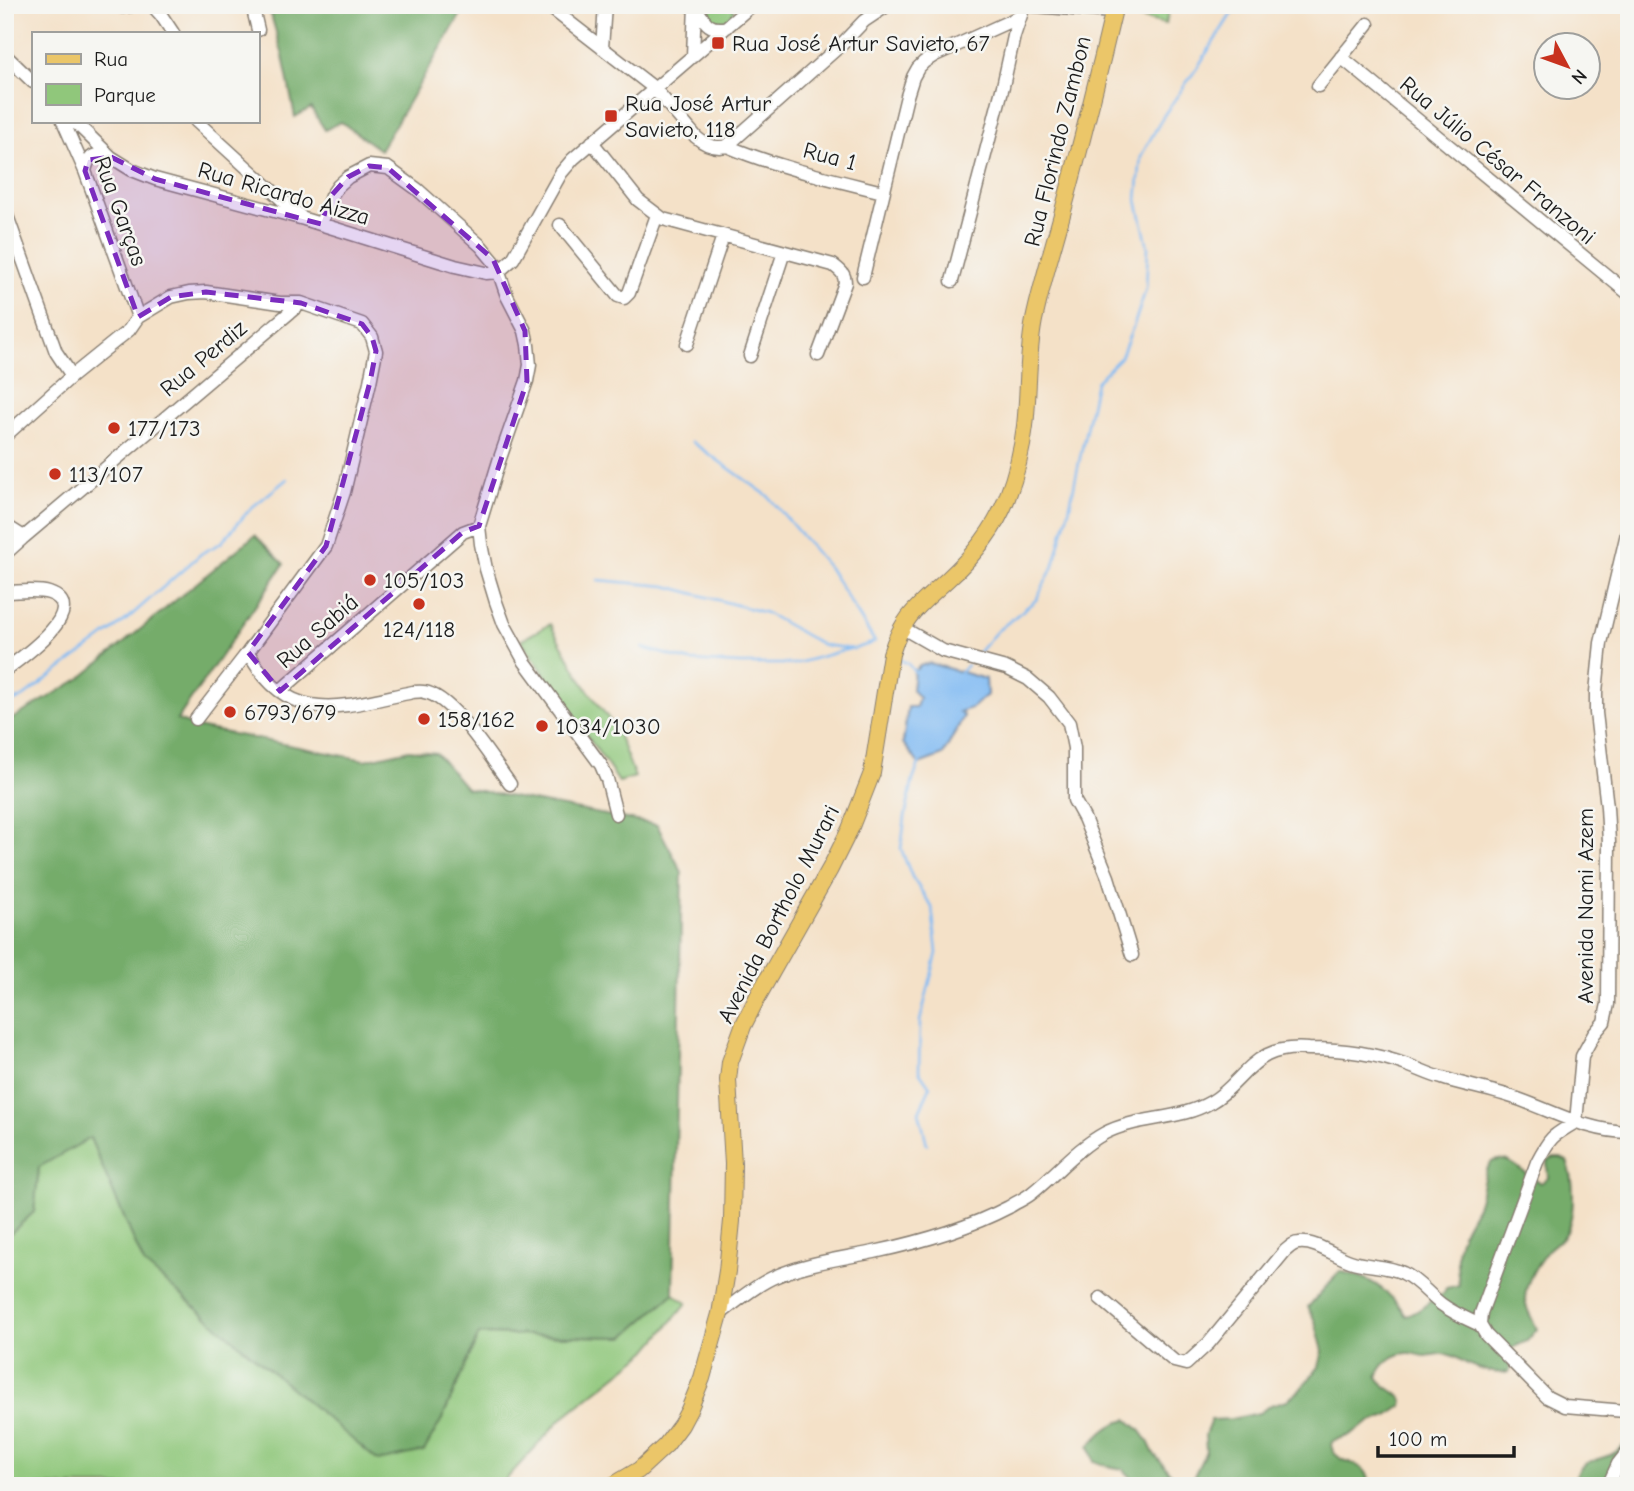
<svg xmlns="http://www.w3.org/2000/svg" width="1634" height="1491" font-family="'Comic Neue',sans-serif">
<rect width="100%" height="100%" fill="#f6f6f2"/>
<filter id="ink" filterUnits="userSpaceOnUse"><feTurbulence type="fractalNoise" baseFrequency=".0143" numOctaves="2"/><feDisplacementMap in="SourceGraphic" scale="14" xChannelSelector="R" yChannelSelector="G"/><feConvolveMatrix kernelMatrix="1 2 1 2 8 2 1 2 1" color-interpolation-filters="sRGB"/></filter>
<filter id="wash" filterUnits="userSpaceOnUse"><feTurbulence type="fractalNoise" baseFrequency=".00686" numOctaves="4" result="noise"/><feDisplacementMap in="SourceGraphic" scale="28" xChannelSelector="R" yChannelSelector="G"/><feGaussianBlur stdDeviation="1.57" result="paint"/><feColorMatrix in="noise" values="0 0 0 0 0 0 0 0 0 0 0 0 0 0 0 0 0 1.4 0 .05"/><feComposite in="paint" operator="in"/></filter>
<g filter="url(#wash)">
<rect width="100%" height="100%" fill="#f4e1c8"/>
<path fill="#90c77b" stroke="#56724c" stroke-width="2" d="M712,5H732L734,12L724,25L713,21L709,13Z
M1122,5H1171L1165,24L1120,13Z
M550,624L583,683L616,729L635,777L619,782L521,640Z
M90,1138L144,1264L442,1419L479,1334L624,1337L673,1294L687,1303L647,1351L561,1419L500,1486H5V1238L34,1212L39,1167Z"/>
<path fill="#74ac6b" stroke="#486444" stroke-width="2" d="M268,5H461L460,16L380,150L341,122L325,130L311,108L295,117L283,56Z
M255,535L284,564L177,720L197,727L365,760L409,750L436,753L466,788L657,825L682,872L673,1294L624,1337L479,1334L442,1419L424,1451L378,1461L144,1264L90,1138L39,1167L34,1212L5,1238V723L81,678Z
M1554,1158H1561L1567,1161C1575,1180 1576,1218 1564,1235C1560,1241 1553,1245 1548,1250C1537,1264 1526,1280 1525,1299C1525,1308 1533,1320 1537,1329L1527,1341L1505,1351L1510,1368L1509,1372C1497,1375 1479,1369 1467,1364C1462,1361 1458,1358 1453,1356C1443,1352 1435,1355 1426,1356C1420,1356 1415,1353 1410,1353C1395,1352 1381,1364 1377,1377C1383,1388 1396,1390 1403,1400L1402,1406L1388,1416L1370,1422L1348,1436L1334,1440L1331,1444C1333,1468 1372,1457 1369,1486H1139L1123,1469L1107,1466L1094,1461L1089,1446C1102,1432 1109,1425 1127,1419L1140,1430L1148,1441L1154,1454L1179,1483L1192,1480L1206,1451L1205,1435L1211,1420L1231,1419L1259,1413L1271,1405L1287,1400L1299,1391L1319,1367L1323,1351L1315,1321L1308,1307L1340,1271C1348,1274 1356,1275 1363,1278C1380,1285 1396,1299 1406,1316C1421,1313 1429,1299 1444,1293L1446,1288L1459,1285C1458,1272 1455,1259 1458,1246C1461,1231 1470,1220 1477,1206C1483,1194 1481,1176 1490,1164C1492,1161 1494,1160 1499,1160C1513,1158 1528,1179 1541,1183L1548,1178L1547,1166L1548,1161Z
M1629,1441V1486H1582L1576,1475C1584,1459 1595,1461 1610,1455C1617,1452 1623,1446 1629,1441Z"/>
<path fill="#82bbf3" stroke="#4f6c88" stroke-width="2" d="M929,663L986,679L987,695L971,708L959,712L964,716L943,755L919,764L903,743L908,707H916L919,698L912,690L914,671L920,666Z"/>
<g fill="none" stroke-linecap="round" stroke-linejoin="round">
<path stroke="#82bbf3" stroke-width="2.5" d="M598,580L666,586L766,613L823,645L854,649L875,642L829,568L768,496L692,442
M643,648L690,661L739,664H794L849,649
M978,653L996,632L1036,600L1054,565L1069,510L1096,382L1121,357L1135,322L1146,289L1148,247L1137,200L1141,156L1164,115L1199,65L1237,5
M898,659L907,663L915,672
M960,673L967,665
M5,705L23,697L126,620L202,553L221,543L250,509L287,479
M920,761L913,780L905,817L901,849L912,877L932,907L937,953L920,1021L919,1071L930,1087L919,1112L927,1144"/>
</g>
</g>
<g filter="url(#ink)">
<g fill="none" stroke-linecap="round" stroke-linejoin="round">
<g stroke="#887e72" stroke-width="15">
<path id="minor" d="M120,5L122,7L136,5
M152,5L161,15L173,33
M252,5L258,30
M547,5L654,88L696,137C705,145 714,149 727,146
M1020,5L1114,12
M695,6C704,20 708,32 727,27
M602,48L605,5
M5,55L33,82
M693,56L695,5
M1341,57L1629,294
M1318,86L1368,24
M63,121L85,171L138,317
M74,121L111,157L132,170L155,179L304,219L455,266L486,273L498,272L513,259L561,173L573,159L752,5
M196,121L301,217
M592,142L638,200L663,219L833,265C841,271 845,274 845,283L818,355
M727,146L842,44L864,21L888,5
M727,146C776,167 831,179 883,192
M85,171C89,154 94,153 111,157
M5,210L56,352L72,376
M321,224L331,196L338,186L348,177L369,166L388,168L417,189L481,246L496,264L507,296L525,331L528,345L530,365L527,381L499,461L479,526L481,544L486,569L496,602L504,624L525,662L601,765L607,779L616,814
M560,225L618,296L624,298L629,293L657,215
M863,277L907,96L913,77L918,68L924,62L935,55L1019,17
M952,281L1003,86L1014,36L1024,6
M687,344L723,236
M750,356L784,252
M5,436L72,376L129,330L138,317L171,297L189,293L206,292L280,303H301L362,324L372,337L376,351L370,382L344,492L326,546L248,652L196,719
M5,525L24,537
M1629,525L1601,643L1596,692V713L1607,807L1609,842L1608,1004L1604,1022L1594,1034L1582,1056L1576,1122C1552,1136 1550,1137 1537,1162L1481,1313L1480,1325L1486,1335L1547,1397L1565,1406L1625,1411L1629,1413
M5,554L24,537L301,303
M5,592C18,592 37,589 49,593C93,608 20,659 5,670
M901,627L943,651L1006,668L1028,679L1049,697L1069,723L1074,748V800L1084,818L1108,877L1132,955
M248,652C290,729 343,706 413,692C414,692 422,691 424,692C453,696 492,760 510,784
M280,691L463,532L479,526
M1100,1298L1174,1361L1186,1364L1209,1343L1285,1251C1290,1247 1293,1243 1299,1243C1315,1241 1335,1256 1350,1261C1367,1267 1387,1265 1403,1273C1418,1280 1428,1294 1441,1304C1453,1313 1467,1319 1480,1325
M720,1314C737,1301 753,1287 772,1278C805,1263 839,1259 874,1252C921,1242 967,1229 1009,1207C1016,1202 1025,1199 1032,1193C1056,1174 1077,1148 1105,1133C1138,1116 1179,1121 1211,1102C1233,1090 1245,1066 1267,1055C1279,1049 1296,1048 1309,1049C1341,1049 1377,1054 1407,1065C1419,1069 1430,1075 1442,1078C1467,1086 1494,1090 1518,1099C1555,1112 1589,1132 1629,1132
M1608,1486L1618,1464L1629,1450"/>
</g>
<g stroke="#887e72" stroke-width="18">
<path id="major" d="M612,1486L639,1470L666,1445L681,1425L689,1410L702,1378L720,1314L727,1271L732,1221L733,1164L728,1080L730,1062L743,1026L757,998L830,869L850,829L872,773L891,654C903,615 920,605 948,579C973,556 995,530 1007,498C1016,475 1022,450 1025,426C1029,391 1027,355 1034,320C1043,278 1056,238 1067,196C1084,133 1100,69 1115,5"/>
</g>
<use href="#minor" stroke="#fff" stroke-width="12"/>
<use href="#major" stroke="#ebc669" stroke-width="16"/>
</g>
</g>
<path fill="#7b2cbf" fill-opacity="0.2" stroke="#7b2cbf" stroke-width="5" stroke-dasharray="14 9" stroke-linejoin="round" d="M111,157L155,179L321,224L331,196L348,177L369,166L388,168L493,259L525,331L527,381L479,526L463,532L280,691L248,652L326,546L370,382L376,351L372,337L362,324L301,303L206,292L171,297L138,317L85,171L88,160Z"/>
<g fill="#c8321e" stroke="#f6f6f2" stroke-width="2.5">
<rect x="711" y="36" width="14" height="14" rx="3.5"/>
<rect x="604" y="109" width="14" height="14" rx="3.5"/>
<circle cx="114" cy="428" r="7"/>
<circle cx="55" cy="474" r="7"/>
<circle cx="370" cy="580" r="7"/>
<circle cx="419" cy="604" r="7"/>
<circle cx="230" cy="712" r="7"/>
<circle cx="424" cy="719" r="7"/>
<circle cx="542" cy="726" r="7"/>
</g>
<g text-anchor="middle" stroke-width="5" stroke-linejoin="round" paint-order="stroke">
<g font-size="23" fill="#1c1c1c" stroke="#f6f6f2" text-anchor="start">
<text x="732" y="51">Rua José Artur Savieto, 67</text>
<text x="625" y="111">Rua José Artur<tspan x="625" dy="26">Savieto, 118</tspan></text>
<text x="128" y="436">177/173</text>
<text x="69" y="482">113/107</text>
<text x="384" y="588">105/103</text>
<text x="419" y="637" text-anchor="middle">124/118</text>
<text x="244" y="720">6793/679</text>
<text x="438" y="727">158/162</text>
<text x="556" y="734">1034/1030</text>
</g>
<g font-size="23" fill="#1c1c1c" stroke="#f6f6f2">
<text transform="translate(1057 141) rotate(-76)" y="8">Rua Florindo Zambon</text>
<text transform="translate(830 156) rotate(15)" y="8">Rua 1</text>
<text transform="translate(1498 160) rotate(40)" y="8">Rua Júlio César Franzoni</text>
<text transform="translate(284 193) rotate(16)" y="8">Rua Ricardo Aizza</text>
<text transform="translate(121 211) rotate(70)" y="8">Rua Garças</text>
<text transform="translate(203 358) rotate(-40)" y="8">Rua Perdiz</text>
<text transform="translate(317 631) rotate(-41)" y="8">Rua Sabiá</text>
<text transform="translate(1585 906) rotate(-90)" y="8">Avenida Nami Azem</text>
<text transform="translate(778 914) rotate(-63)" y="8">Avenida Bortholo Murari</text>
</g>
</g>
<rect width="1634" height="1491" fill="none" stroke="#f6f6f2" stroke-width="28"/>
<rect x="32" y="32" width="228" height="91" fill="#f6f6f2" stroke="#9f9f9c" stroke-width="2"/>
<rect x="46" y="54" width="35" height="10" fill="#ebc669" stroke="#9f9f9c" stroke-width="2"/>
<text x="94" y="66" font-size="21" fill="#1c1c1c">Rua</text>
<rect x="46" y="84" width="35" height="21" fill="#90c77b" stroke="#9f9f9c" stroke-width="2"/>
<text x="94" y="102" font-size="21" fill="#1c1c1c">Parque</text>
<g transform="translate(1567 66) rotate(131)"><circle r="33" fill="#f6f6f2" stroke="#9f9f9c" stroke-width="2"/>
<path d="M0-5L12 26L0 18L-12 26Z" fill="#c8321e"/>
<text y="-10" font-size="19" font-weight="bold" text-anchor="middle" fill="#1c1c1c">N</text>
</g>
<path d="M1378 1446v10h136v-10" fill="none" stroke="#1c1c1c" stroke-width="3.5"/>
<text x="1389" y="1446" font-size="21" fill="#1c1c1c" stroke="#f6f6f2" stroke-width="5" paint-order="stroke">100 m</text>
</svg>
